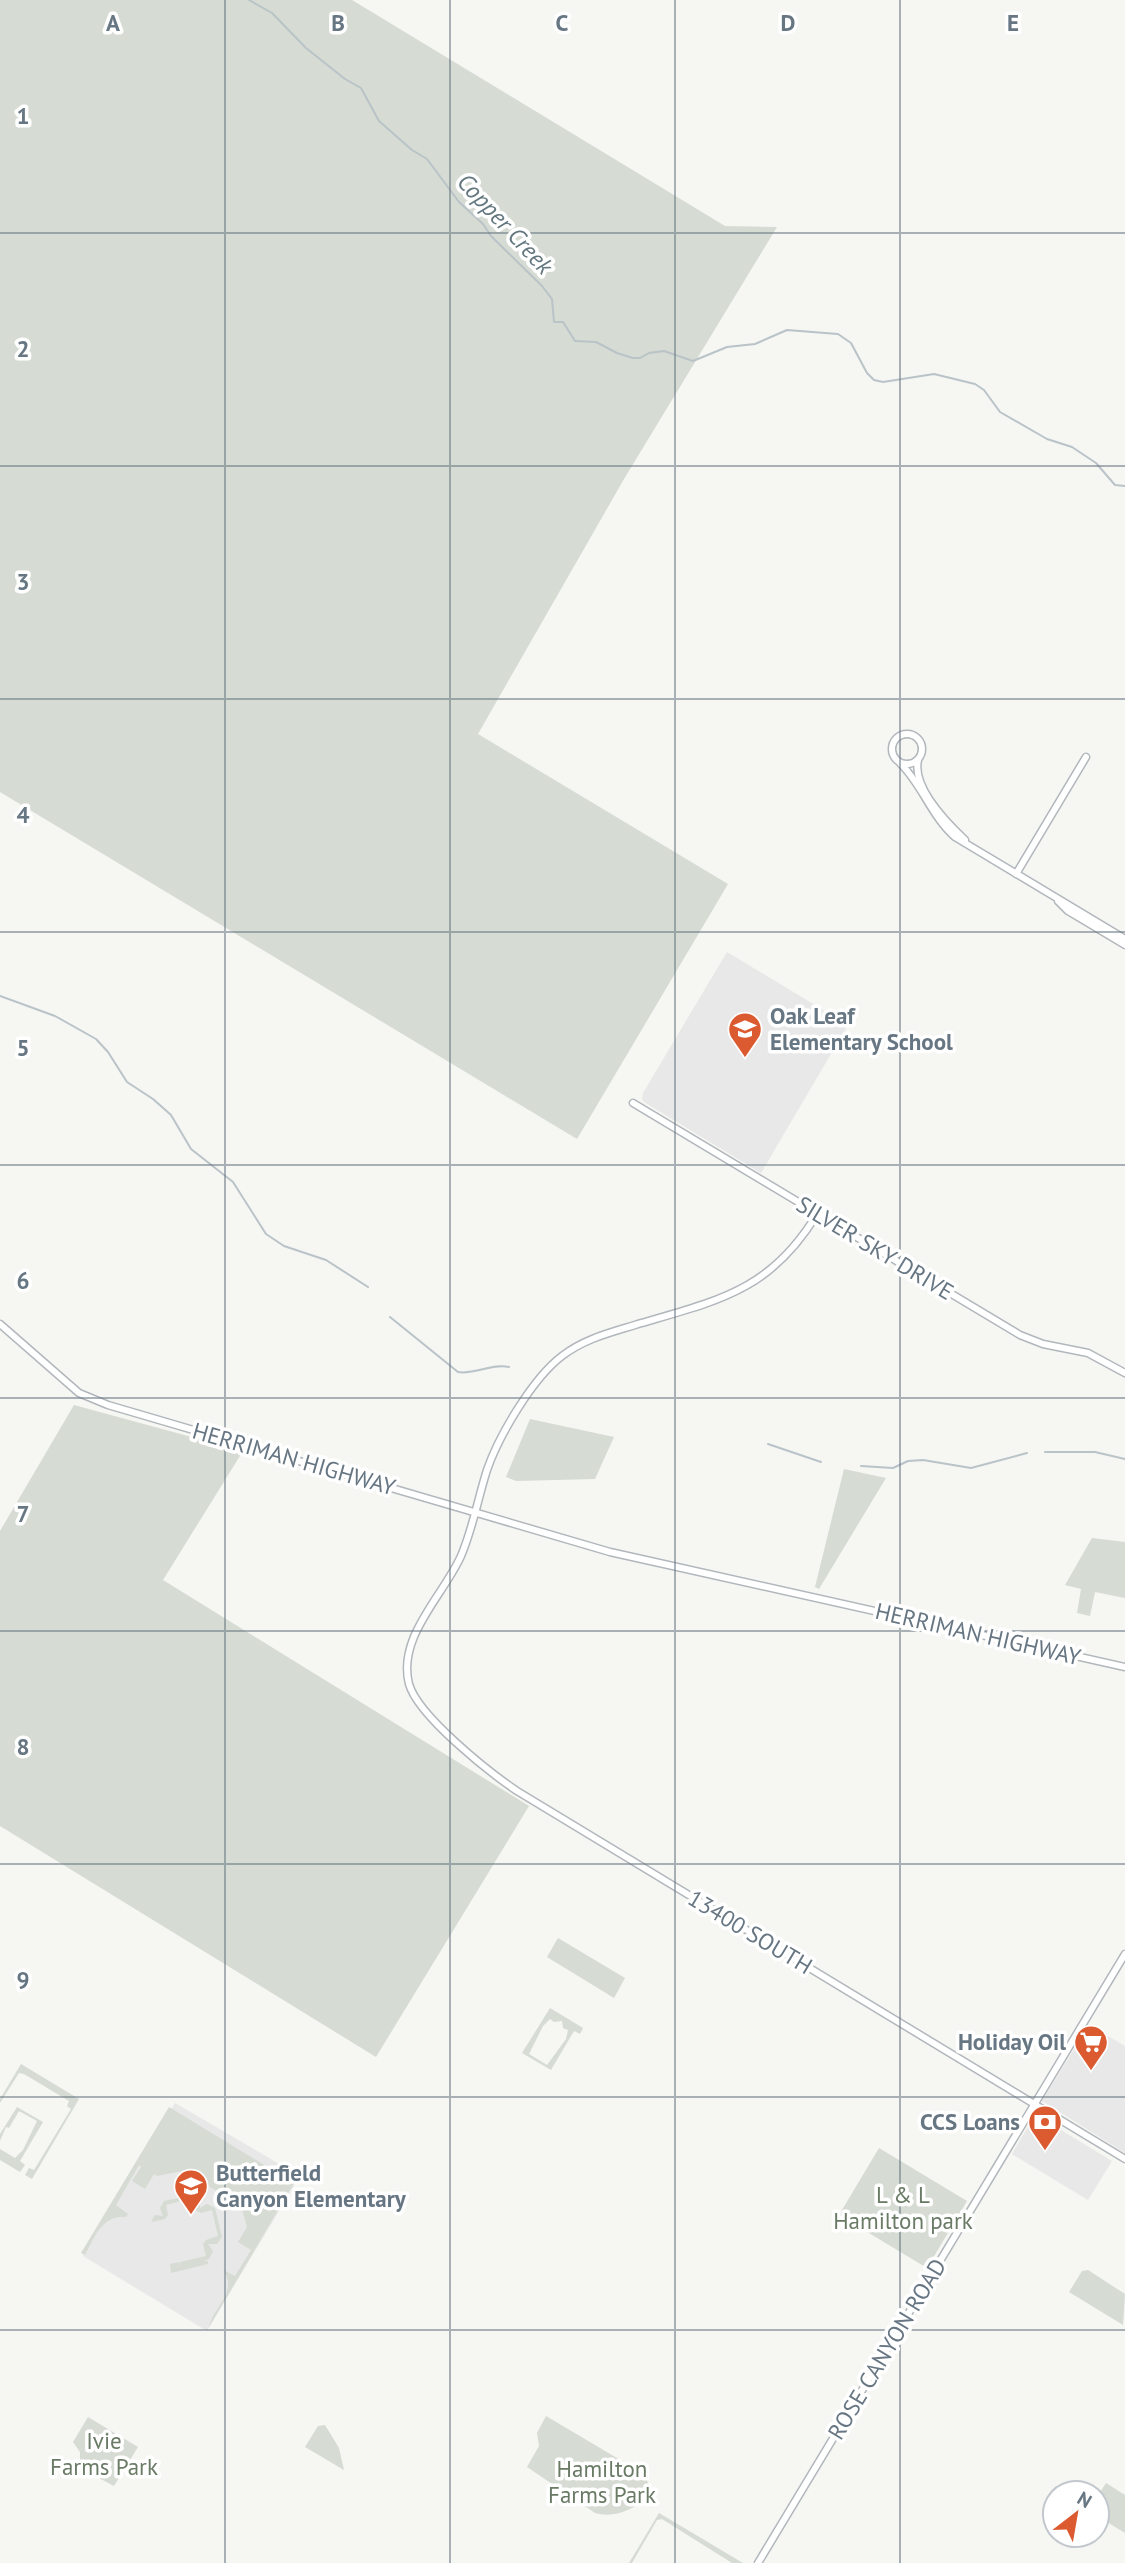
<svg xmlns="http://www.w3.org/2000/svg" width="1125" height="2563" font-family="'PT Sans',sans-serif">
<rect width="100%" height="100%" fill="#f6f6f3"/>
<path fill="#e7e8e7" d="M727,952L848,1025L761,1173L644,1102L642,1099L643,1093Z
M1089,2025L1125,2046V2153L1042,2101Z
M175,2103L300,2176L207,2331L83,2256Z
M1038,2116L1112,2161L1088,2200L1012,2154L1032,2120Z"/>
<path fill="#d6dbd3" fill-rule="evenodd" d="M0,0H352L725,226L777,227L624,479L478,734L728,884L577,1139L0,792Z
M74,1405L243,1451L163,1580L529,1806L376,2057L0,1826V1531Z
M530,1419L614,1437L595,1479L516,1481L506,1477Z
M844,1469L886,1478L819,1589L815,1587Z
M1092,1538L1125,1542V1598L1095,1592L1090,1616L1077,1613L1081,1589L1065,1585Z
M558,1938L625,1978L614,1998L547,1957Z
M550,2008L583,2028L580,2034L574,2031L551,2070L522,2053ZM550,2019L554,2022L562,2021L563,2028L568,2030L566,2039L547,2065L529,2054L543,2026Z
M21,2064L79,2099L32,2179L25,2175L29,2168L34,2170L71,2109L67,2106L69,2101L24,2074L19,2073L0,2103V2099Z
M17,2107L43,2122L20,2161L25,2165L20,2172L0,2160V2149L15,2158L23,2150L37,2121L19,2111L9,2128L6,2127L0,2141V2134Z
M169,2107L294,2183L209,2327C213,2307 239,2292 223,2270L235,2276L251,2250L238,2242L247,2227L241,2205L182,2171L157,2176L154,2174L145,2189L132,2181L141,2167L139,2165L116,2205L128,2214L126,2217C102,2215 95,2237 85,2255L81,2253Z
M879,2148L967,2201L927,2268L839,2215Z
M193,2195L200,2200V2208L207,2204L215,2208L222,2237L217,2244H208L213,2251L209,2259L204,2261H208V2264L171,2273L170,2264L179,2262L180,2267V2262L206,2256L203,2244L206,2240L218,2236L212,2210L201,2213L195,2210L192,2198L166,2205L168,2215L165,2219L151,2222L155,2215L163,2216L160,2208L164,2201Z
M1088,2270L1125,2294L1123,2325L1069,2292L1082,2271Z
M546,2416L644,2474L650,2487L645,2500C628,2511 615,2518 595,2513L527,2467L539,2446L537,2433Z
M88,2417L138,2447L114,2486L80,2468V2452L73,2442Z
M325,2425L339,2448L344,2470L305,2447L318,2426Z
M1106,2483L1125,2495V2533L1097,2516V2497Z
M659,2513L743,2563H732L662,2519L657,2520L632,2563H629Z"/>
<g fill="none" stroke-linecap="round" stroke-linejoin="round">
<path stroke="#b9c3c8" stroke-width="2" d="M249,0L272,13L306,48L345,79L361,88L379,121L412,150L427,159L459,202L483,224L491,236L542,286L552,299L554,322H563L575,341L596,342L617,353L633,358H640L649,353L664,351L693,361L727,347L755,344L787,330L838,334L851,343L867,373L874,380L883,382L934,374L975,384L984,390L1000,412L1047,439L1072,447L1096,463L1115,485L1125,486
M0,996L55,1016L96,1039L108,1052L127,1082L153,1099L171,1115L191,1149L233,1182L266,1234L284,1246L326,1260L368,1287
M390,1317L458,1372C475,1375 492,1363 509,1367
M768,1444L821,1462
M1045,1452H1095L1125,1459
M861,1466L893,1468L908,1461L923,1460L971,1468L1027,1453"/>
<g stroke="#b2b7bc" stroke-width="9">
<path id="secondary" d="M892 749a15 15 0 1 1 30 0a15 15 0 1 1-30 0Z
M918,760C912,787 947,823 965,840
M900,763C922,784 931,816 955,837L1125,939
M1016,874L1086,757
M1058,901L1068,911L1125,945
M633,1103L1020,1335L1043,1344L1088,1353L1125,1373
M817,1214C770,1292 716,1301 635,1325C609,1333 584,1339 562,1356C533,1378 499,1435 487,1470C478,1498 473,1528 461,1556C443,1596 397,1637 409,1684C418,1716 489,1772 517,1791L1125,2159
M0,1324L79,1393L108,1405L610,1552L1125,1667
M758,2563L1125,1954"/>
</g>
<use href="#secondary" stroke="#fff" stroke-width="6"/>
</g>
<path fill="none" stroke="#677683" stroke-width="2" stroke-opacity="0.55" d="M225,0V2563M450,0V2563M675,0V2563M900,0V2563M0,233H1125M0,466H1125M0,699H1125M0,932H1125M0,1165H1125M0,1398H1125M0,1631H1125M0,1864H1125M0,2097H1125M0,2330H1125"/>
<defs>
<g id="school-pin" transform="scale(1.75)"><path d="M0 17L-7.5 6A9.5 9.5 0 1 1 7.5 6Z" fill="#db5a2f" stroke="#fff"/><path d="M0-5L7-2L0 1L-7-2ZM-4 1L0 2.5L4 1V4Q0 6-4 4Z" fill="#fff"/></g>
<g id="supermarket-pin" transform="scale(1.75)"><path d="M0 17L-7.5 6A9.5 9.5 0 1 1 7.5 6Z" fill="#db5a2f" stroke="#fff"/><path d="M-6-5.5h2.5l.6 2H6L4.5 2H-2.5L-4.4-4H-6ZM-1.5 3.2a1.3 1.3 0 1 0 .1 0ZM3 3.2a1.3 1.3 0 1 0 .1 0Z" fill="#fff"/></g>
<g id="bank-pin" transform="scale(1.75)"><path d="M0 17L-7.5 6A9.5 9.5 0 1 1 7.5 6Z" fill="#db5a2f" stroke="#fff"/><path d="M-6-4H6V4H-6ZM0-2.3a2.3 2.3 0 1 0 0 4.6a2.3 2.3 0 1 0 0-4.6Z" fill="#fff"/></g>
</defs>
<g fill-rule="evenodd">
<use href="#school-pin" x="745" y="1029"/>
<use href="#supermarket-pin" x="1091" y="2042"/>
<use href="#bank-pin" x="1045" y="2122"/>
<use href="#school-pin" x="191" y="2186"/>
</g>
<g text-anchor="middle" stroke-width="7" stroke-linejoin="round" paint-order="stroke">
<g font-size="23" font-weight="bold" fill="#677683" stroke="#fff" text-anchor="start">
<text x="770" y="1024">Oak Leaf<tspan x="770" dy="26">Elementary School</tspan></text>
<text x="1066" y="2050" text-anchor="end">Holiday Oil</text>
<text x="1020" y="2130" text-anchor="end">CCS Loans</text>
<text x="216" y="2181">Butterfield<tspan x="216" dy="26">Canyon Elementary</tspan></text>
</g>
<g font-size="23" fill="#677683" stroke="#fff">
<text transform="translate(875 1248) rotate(31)" y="8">SILVER SKY DRIVE</text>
<text transform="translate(294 1459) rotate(16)" y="8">HERRIMAN HIGHWAY</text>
<text transform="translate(978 1634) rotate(13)" y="8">HERRIMAN HIGHWAY</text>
<text transform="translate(750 1932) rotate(31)" y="8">13400 SOUTH</text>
<text transform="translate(887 2349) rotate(-59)" y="8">ROSE CANYON ROAD</text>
</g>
<g font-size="23" fill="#697a65" stroke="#fff">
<text x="903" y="2203">L &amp; L<tspan x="903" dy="26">Hamilton park</tspan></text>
<text x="104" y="2449">Ivie<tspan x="104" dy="26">Farms Park</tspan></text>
<text x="602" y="2477">Hamilton<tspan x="602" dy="26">Farms Park</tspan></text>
</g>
<g font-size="24" font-style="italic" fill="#63777f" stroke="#fff">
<text transform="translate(505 224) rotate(47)" y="8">Copper Creek</text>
</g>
</g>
<g font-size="23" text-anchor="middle" font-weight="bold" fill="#677683" stroke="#fff" stroke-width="7" stroke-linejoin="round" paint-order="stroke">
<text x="113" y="31">A</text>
<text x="338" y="31">B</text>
<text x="562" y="31">C</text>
<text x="788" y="31">D</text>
<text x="1013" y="31">E</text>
<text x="23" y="124">1</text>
<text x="23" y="357">2</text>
<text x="23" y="590">3</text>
<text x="23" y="823">4</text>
<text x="23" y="1056">5</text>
<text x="23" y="1289">6</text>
<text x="23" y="1522">7</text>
<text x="23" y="1755">8</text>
<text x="23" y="1988">9</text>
</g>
<g transform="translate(1076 2514) rotate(31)"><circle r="33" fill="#ffffff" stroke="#c2c8cd" stroke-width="2"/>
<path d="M0-5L12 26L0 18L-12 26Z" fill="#db5a2f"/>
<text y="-10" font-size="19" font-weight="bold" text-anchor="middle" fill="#677683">N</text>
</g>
</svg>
